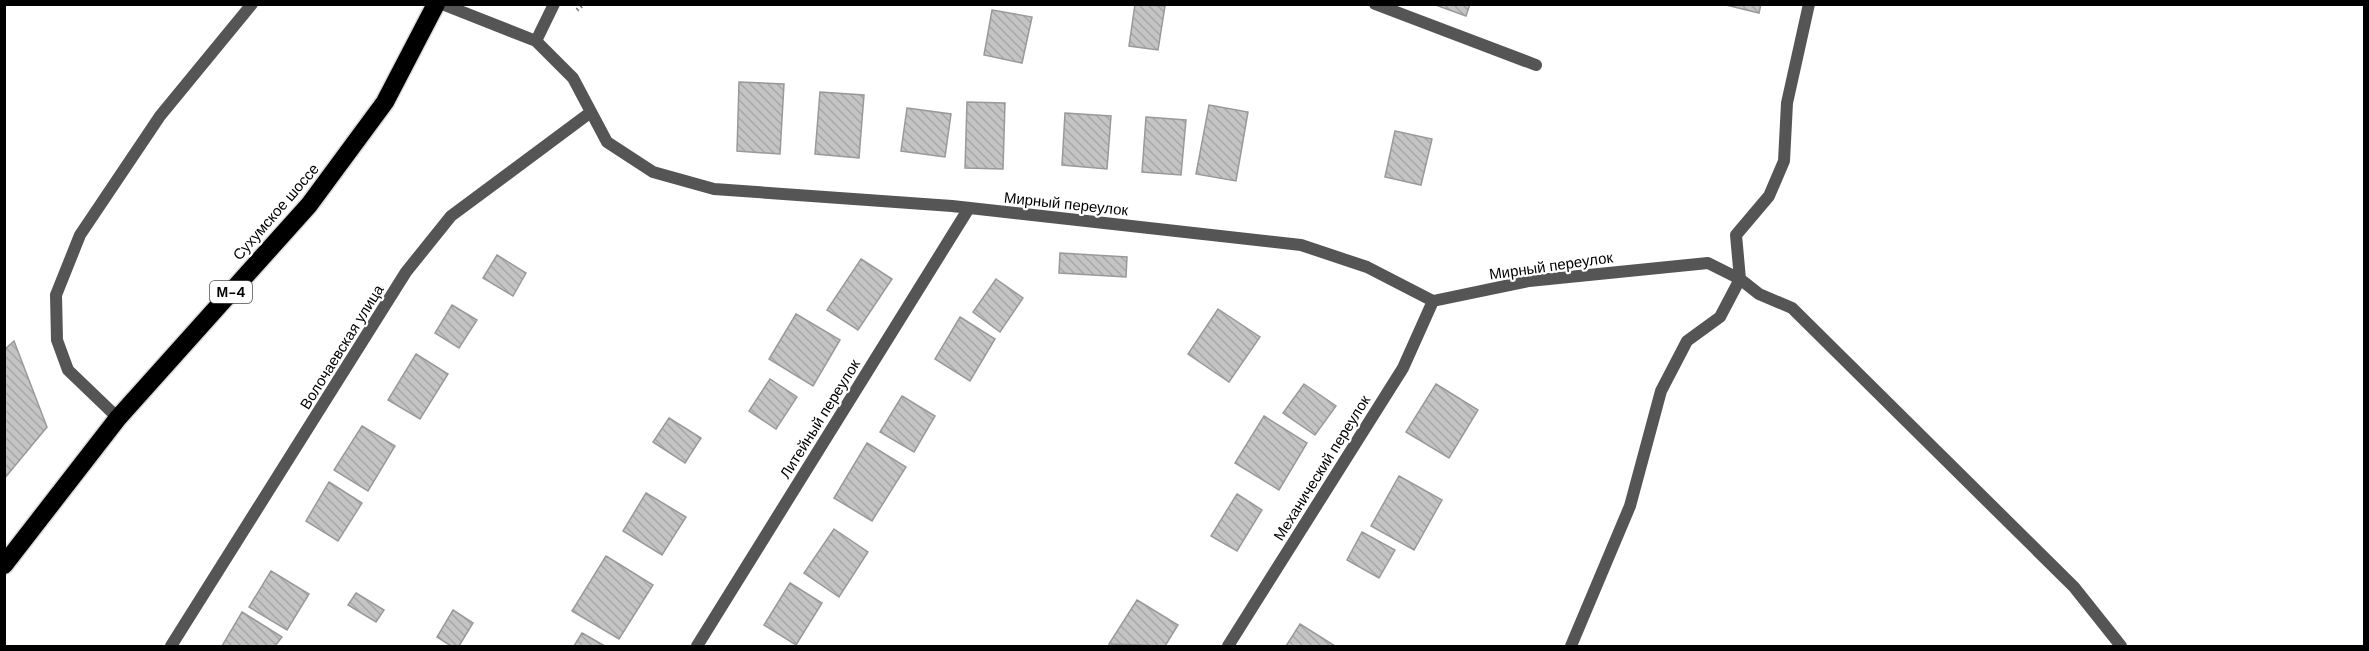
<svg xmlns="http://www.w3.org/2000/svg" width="2369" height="651" font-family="'DM Sans',sans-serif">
<defs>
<pattern id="building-back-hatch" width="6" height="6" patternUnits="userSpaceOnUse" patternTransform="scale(1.5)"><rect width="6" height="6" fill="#c4c4c4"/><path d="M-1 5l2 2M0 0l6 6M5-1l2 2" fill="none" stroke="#a7a7a7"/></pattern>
</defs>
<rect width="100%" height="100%" fill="#fff"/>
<path fill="url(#building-back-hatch)" stroke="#999" stroke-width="1.5" d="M1135,4L1165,6L1158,50L1129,46Z
M1433,4H1470L1466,16Z
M1722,4H1761L1759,13Z
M992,10L1032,17L1022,63L984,55Z
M739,82L784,84L780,154L737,151Z
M820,92L864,95L859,158L815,154Z
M967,102L1005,103L1003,169L965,168Z
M1209,105L1248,112L1236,181L1196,174Z
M907,108L951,114L945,157L901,151Z
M1065,113L1111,116L1107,169L1062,165Z
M1146,117L1186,120L1181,175L1142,172Z
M1395,131L1432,139L1421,185L1385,177Z
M1060,253L1127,257L1126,277L1059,273Z
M497,255L526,273L513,296L483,278Z
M861,259L892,279L858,330L827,310Z
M996,279L1023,298L1000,332L973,312Z
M452,305L477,320L459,348L435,333Z
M1218,309L1260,337L1229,382L1188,354Z
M796,314L840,340L813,386L769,359Z
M960,317L995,339L970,381L935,359Z
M14,341L47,427L4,479V350Z
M416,354L448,374L420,419L388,400Z
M770,379L797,397L776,429L749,411Z
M1304,384L1336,406L1315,435L1283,413Z
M1436,384L1478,410L1449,458L1406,432Z
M902,396L935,416L914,452L880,432Z
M1264,416L1307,443L1279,490L1235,463Z
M669,418L701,438L685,463L653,442Z
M362,426L395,446L368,491L334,470Z
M867,443L906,467L872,521L834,498Z
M1399,476L1442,500L1414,550L1371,526Z
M329,482L362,503L338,541L306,521Z
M646,493L686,517L662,555L623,531Z
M1237,494L1262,510L1237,551L1211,536Z
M834,529L868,552L839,597L804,573Z
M1362,532L1395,550L1379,578L1347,560Z
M606,556L653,585L619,639L572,611Z
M271,571L309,594L287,630L249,607Z
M790,583L822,603L796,645L764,625Z
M356,593L384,610L376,622L348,605Z
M1137,600L1178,625L1165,646L1109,644Z
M453,610L473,623L459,646H451L437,637Z
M242,612L282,637L275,646H222Z
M1300,624L1335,646H1286Z
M582,633L605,646H574Z"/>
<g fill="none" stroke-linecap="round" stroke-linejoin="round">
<g stroke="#dbdbdb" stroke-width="21">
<path id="highway" d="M4,565L118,418L309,205L385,102L436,4"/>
</g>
<path stroke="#777" stroke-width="4" stroke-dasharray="1.5 3" stroke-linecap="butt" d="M577,10L584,4"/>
<path stroke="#555" stroke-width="12" d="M1740,279L1759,294L1792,308L2074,587L2121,646
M118,418L68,370L57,340L56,295L80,235L160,116L252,4
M1571,646L1630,506L1661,391L1687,341L1720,317L1740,279L1736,235L1769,196L1784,161L1787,103L1809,4"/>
<path stroke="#555" stroke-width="12" d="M442,4L536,41L573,78L607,142L653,172L714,189L952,206L1301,245L1367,267L1433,301L1529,281L1708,263L1740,279
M1375,4L1536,65
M536,41L554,4
M171,646L406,272L451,216L591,112
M697,646L969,208
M1228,646L1403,368L1433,301"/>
<use href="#highway" stroke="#000" stroke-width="18"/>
</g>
<g text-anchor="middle" stroke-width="4.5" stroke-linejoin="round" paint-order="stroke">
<rect fill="#fff" stroke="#4c4c4c" stroke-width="1.5" x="210" y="281" width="42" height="22" rx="4.5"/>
<g font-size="14" font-weight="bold" fill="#000">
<text x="231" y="297">М-4</text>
</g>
<g font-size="15" fill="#000" stroke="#fff">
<text transform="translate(1066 204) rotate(6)" y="5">Мирный переулок</text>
<text transform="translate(276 212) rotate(-49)" y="5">Сухумское шоссе</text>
<text transform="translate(1551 266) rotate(-8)" y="5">Мирный переулок</text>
<text transform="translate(342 347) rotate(-58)" y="5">Волочаевская улица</text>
<text transform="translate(820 419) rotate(-58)" y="5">Литейный переулок</text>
<text transform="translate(1322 468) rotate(-58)" y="5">Механический переулок</text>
</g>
</g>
<rect width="2369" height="651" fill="none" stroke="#000000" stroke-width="12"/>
</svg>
